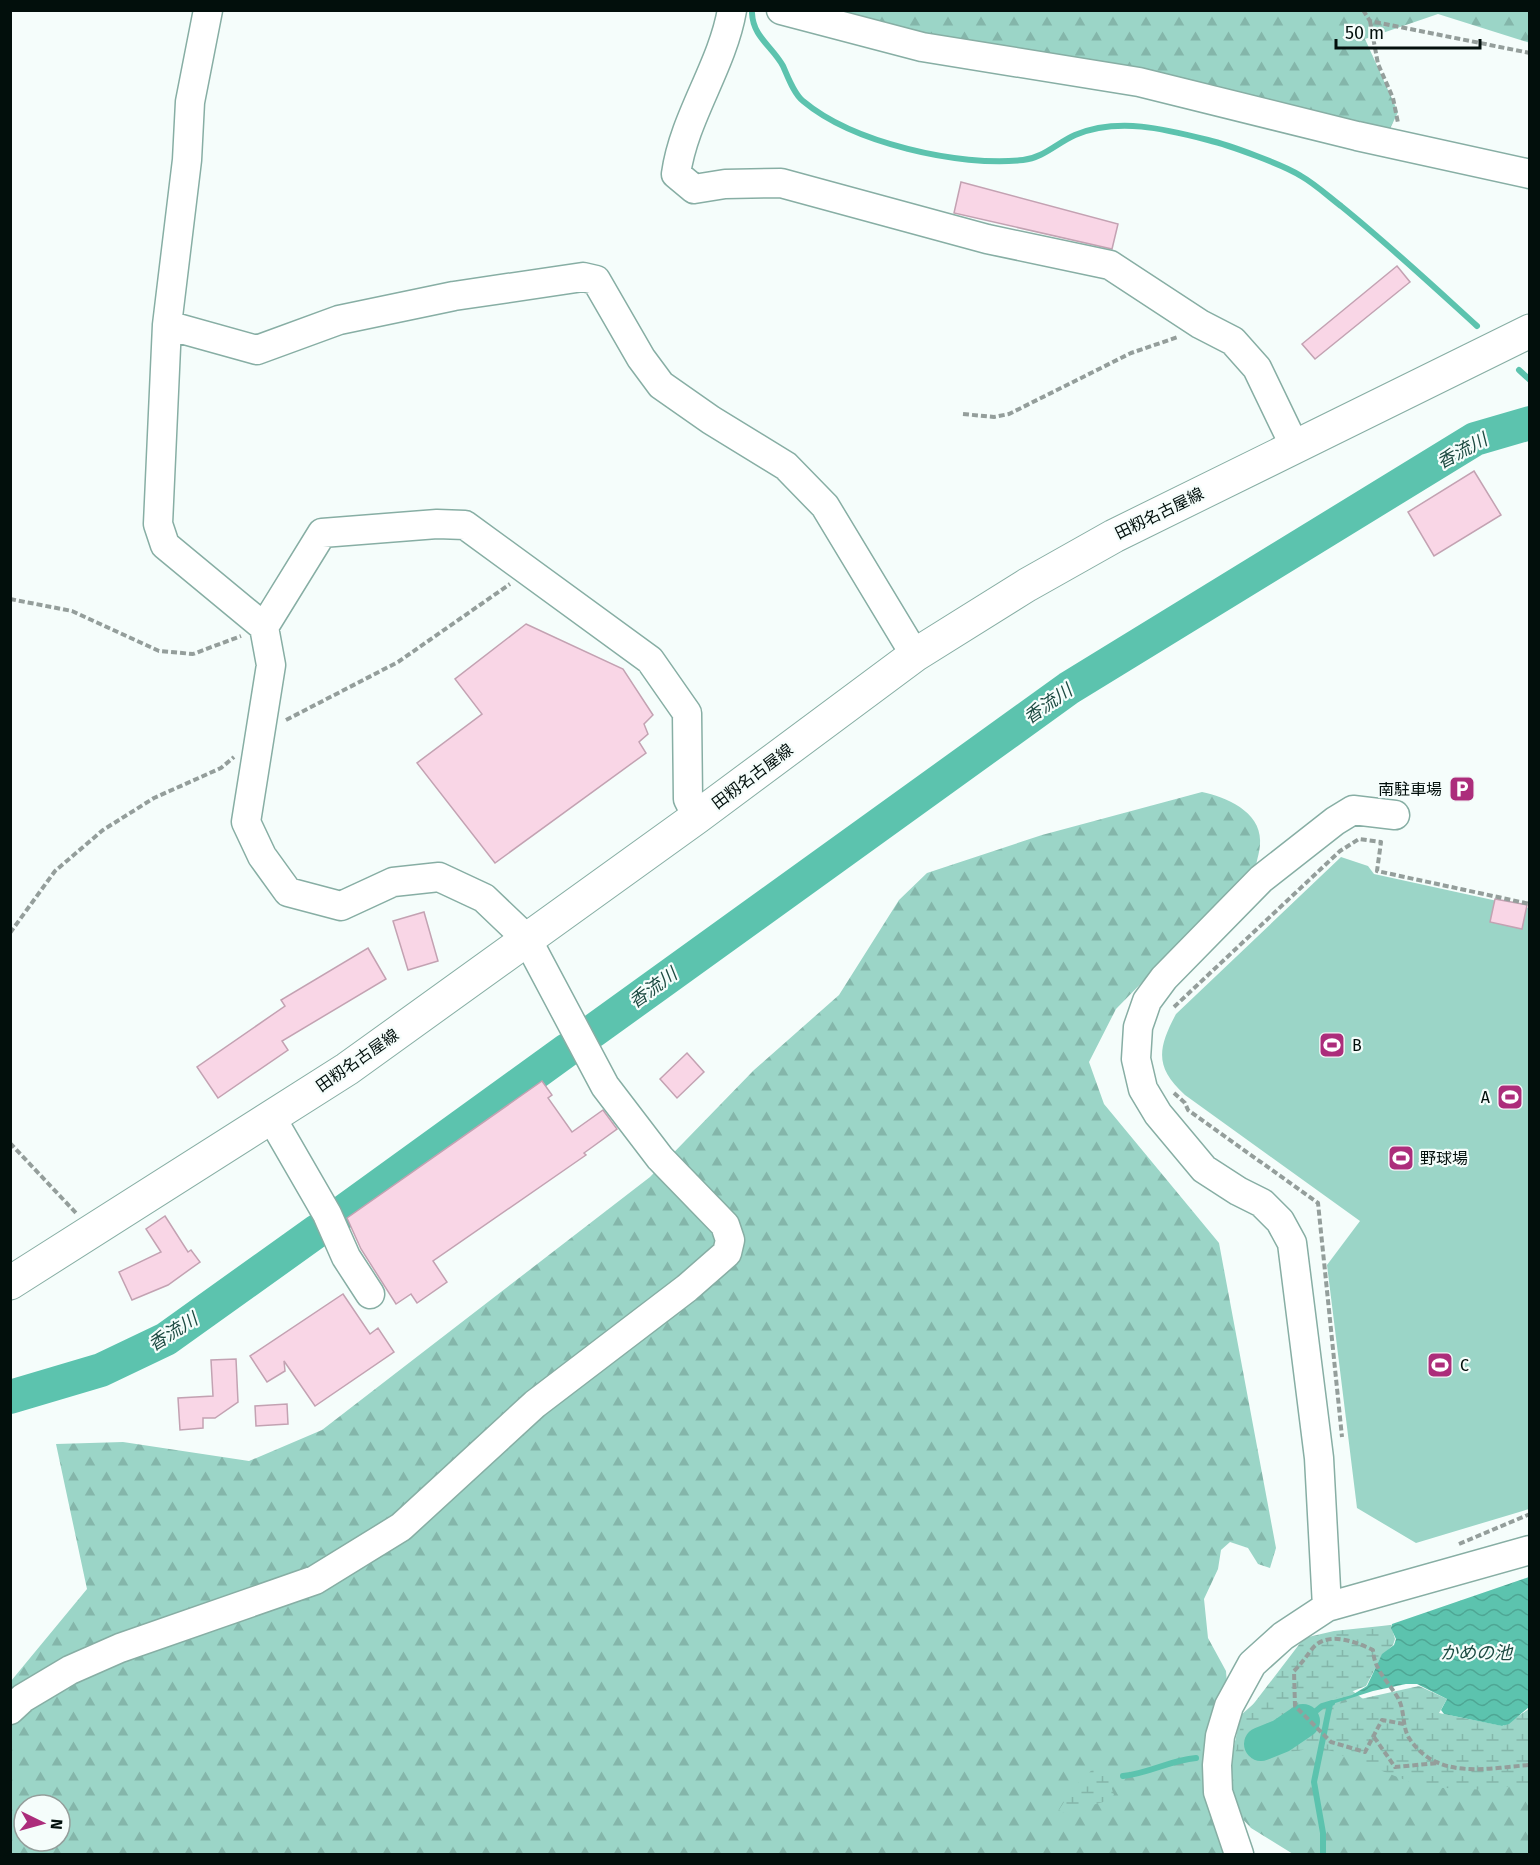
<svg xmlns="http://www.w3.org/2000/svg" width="1540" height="1865" font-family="'Fira Sans','Noto Sans JP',sans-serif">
<defs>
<pattern id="forest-firs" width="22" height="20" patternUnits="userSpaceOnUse" patternTransform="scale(1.5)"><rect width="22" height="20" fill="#9bd5c7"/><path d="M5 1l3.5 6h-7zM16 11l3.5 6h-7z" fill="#84b6aa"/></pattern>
<pattern id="wetland-marsh" width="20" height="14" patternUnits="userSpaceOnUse" patternTransform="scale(1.5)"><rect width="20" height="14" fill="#9bd5c7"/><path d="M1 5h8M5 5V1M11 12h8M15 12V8" fill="none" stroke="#84b6aa"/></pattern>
<pattern id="water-waves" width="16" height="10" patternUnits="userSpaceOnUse" patternTransform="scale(1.5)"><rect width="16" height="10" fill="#5cc3ae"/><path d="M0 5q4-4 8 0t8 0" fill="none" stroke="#4ea694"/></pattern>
</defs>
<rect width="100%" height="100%" fill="#f5fdfb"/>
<path fill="url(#forest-firs)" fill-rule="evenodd" d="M1529,10L1530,43L1438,14L1365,39L1398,112L1388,133L925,39L812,11Z
M1202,792C1226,797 1262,812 1260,843C1260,851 1257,859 1256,866L1116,1009L1089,1062L1104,1104L1219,1243L1276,1548L1270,1568L1258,1564L1248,1548L1230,1542L1221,1550L1218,1569L1204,1599L1208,1638L1226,1671L1227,1684L1226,1854H11V1681L87,1589L56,1444L123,1442L249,1461L322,1430L650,1177L754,1070L839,995L899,900L927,873L1042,835ZM24,1805H60V1841H24Z
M1338,1680L1375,1708L1529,1739V1854H1293L1251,1828L1237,1813L1230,1786L1232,1755L1241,1715L1276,1684Z"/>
<path fill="url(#wetland-marsh)" d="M1391,1625L1395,1639L1393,1645L1381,1657L1366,1686L1330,1700L1329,1706L1419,1686L1447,1699L1439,1713L1503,1726L1529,1709V1783L1490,1790L1423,1787L1321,1747L1234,1761L1242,1719L1304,1638L1334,1631Z
M1095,1767H1099L1106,1772L1114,1795L1103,1802L1064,1813L1059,1810L1072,1789Z"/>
<path fill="#9bd5c7" d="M1341,857L1368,866L1374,874L1529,908V1509L1416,1543L1357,1508L1327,1265L1360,1221L1185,1095C1154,1067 1158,1048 1176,1014Z"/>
<path fill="url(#water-waves)" d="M1529,1577V1707L1509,1724L1502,1726L1444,1714L1441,1710L1447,1699L1417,1684H1406L1373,1691L1329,1705L1330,1701L1352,1695L1367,1686L1382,1654L1394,1645L1396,1639L1391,1628L1392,1624Z"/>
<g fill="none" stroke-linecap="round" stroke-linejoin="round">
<path stroke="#5cc3ae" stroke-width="6" d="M752,13C753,37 772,46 783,66C788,77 794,94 803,101C853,143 959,167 1023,160C1043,158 1057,143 1075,135C1118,117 1165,129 1208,140C1229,145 1284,165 1301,176C1315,184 1328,196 1341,206C1388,244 1432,285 1477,326
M1519,370L1530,380
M1310,1716L1322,1706L1332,1703
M1123,1776C1151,1773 1170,1760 1196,1758
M1323,1854V1833L1314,1782L1330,1704"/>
<path stroke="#5cc3ae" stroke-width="34" d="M593,1031L1069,688L1475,439L1530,423
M332,1220L567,1050
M10,1397L101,1370L166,1339L317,1231
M1261,1744L1281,1736L1303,1721"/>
</g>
<path fill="#f9d6e6" stroke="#c3a2b2" stroke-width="1.5" d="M961,182L1118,224L1112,249L954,213Z
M1397,266L1410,282L1315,359L1302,344Z
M1474,471L1501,515L1434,556L1408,512Z
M526,624L623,669L653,715L644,724L648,734L639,742L646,753L495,863L417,763L482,714L455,679Z
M1495,899L1527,905L1522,929L1490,922Z
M424,912L438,961L408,970L393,921Z
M368,948L386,979L282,1041L288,1050L218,1098L197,1067L285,1006L281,1000Z
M687,1053L704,1072L677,1098L660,1079Z
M542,1081L552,1095L548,1098L572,1132L603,1110L617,1129L584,1153L586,1155L433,1261L447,1282L417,1303L411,1294L396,1304L361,1249L347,1218Z
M165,1216L188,1252L191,1250L200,1262L168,1285L132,1300L119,1272L161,1252L146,1229Z
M343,1294L370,1334L378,1328L394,1352L315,1406L284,1361L285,1371L267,1382L250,1356Z
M236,1359L238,1402L215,1418H203V1428L180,1430L178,1398L213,1396L211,1360Z
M287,1404L288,1424L256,1426L255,1406Z"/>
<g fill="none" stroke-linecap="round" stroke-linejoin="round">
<g stroke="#87aea4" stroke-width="31">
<path id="minor" d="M208,10L190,102L187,160L167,325L158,524L165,545L264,627
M732,10C722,67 684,117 676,174L694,189L725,184L781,183L987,239L1110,265L1200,324L1233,341L1257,368L1295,447
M781,10L922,47L1139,82L1357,136L1530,174
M167,325L257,350L339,320L454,296L583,277L596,280L641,358L661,385L711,420L786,466L825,506L915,655
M271,1117L327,1214L346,1257L370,1294
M1327,1607L1319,1458L1292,1243L1280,1221L1262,1203L1238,1191L1204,1169L1158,1114L1143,1089L1136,1059L1138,1027L1147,1001L1164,978L1261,879L1335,821L1353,810L1395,815
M10,1710L23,1698L70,1670L120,1648L315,1580L401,1527L535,1404L687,1288L727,1253L730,1240L725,1225L660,1158L605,1086L527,939L484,898L439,877L393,882L341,906L288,892L262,856L246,822L271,665L264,627L322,533L437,524L465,525L650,660L687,713L688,799L697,817
M1239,1854L1218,1792L1217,1765L1220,1736L1229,1706L1252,1664L1283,1636L1327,1607L1530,1550"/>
</g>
<g stroke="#87aea4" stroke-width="35">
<path id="major" d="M10,1283L347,1069L697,817L915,655L1027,585L1114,536L1530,331"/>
</g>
<path stroke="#949e9b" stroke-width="4" stroke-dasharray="6 3" stroke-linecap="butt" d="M1363,10L1370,21L1530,53
M1370,21L1378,64L1393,98L1398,123
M963,414L994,417L1009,414L1131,353L1178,337
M10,599L72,611L159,651L193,654L241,636
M286,720L398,662L510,584
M10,933L55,871L103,830L154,798L221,768L234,757
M1174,1007L1340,851L1359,839L1381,842L1377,871L1530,904
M1174,1093L1185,1103L1188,1110L1318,1203L1342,1437
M10,1143L76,1213
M1459,1544L1530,1514
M1404,1724L1382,1720L1365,1752L1331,1742L1295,1706L1294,1671C1301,1664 1306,1657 1312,1649C1327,1630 1356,1642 1373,1650C1374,1670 1388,1681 1398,1698C1405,1710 1402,1727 1409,1738C1437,1781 1487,1768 1530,1765
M1374,1737L1395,1767L1438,1763"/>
<use href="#minor" stroke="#fff" stroke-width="28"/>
<use href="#major" stroke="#fff" stroke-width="33"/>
</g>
<defs>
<g id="parking-square" transform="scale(1.35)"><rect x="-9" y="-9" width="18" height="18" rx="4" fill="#ac2d7b" stroke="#f5fdfb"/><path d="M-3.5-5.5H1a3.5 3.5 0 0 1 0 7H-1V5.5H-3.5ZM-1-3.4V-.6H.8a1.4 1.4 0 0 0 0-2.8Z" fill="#fff"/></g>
<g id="stadium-square" transform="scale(1.35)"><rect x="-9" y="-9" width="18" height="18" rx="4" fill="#ac2d7b" stroke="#f5fdfb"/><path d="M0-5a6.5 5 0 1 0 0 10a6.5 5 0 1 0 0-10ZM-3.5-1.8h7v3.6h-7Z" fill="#fff"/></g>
</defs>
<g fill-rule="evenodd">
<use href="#parking-square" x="1462" y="789"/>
<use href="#stadium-square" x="1332" y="1045"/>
<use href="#stadium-square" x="1510" y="1097"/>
<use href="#stadium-square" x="1401" y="1158"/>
<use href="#stadium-square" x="1440" y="1365"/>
</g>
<g text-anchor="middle" stroke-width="4.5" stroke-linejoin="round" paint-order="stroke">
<g font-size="16" fill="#020f0c" stroke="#f5fdfb">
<text transform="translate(1159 513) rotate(-26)" y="6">田籾名古屋線</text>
<text transform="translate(752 776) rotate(-37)" y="6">田籾名古屋線</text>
<text transform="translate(357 1060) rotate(-35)" y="6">田籾名古屋線</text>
</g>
<g font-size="16" fill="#020f0c" stroke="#f5fdfb" text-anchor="start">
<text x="1442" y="795" text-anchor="end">南駐車場</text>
<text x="1352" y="1051">B</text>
<text x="1490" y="1103" text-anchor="end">A</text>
<text x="1420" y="1164">野球場</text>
<text x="1460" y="1371">C</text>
</g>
<g font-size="18" font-style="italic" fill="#1d4b42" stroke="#f5fdfb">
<text transform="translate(1462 451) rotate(-28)" y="6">香流川</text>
<text transform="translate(1048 704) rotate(-35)" y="6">香流川</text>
<text transform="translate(653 988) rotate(-36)" y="6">香流川</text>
<text transform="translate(173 1332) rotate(-32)" y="6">香流川</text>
<text x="1476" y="1659">かめの池</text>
</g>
</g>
<rect width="1540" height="1865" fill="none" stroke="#020f0c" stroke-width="24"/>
<g transform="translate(42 1823) rotate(95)"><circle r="28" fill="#f5fdfb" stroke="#949e9b" stroke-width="1.5"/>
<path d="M0-4.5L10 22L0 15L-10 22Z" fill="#ac2d7b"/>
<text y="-9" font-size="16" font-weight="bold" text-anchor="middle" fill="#020f0c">N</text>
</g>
<path d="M1336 39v9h144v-9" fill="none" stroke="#020f0c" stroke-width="3"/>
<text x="1345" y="39" font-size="18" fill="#020f0c" stroke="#f5fdfb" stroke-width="4.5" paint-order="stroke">50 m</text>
</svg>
